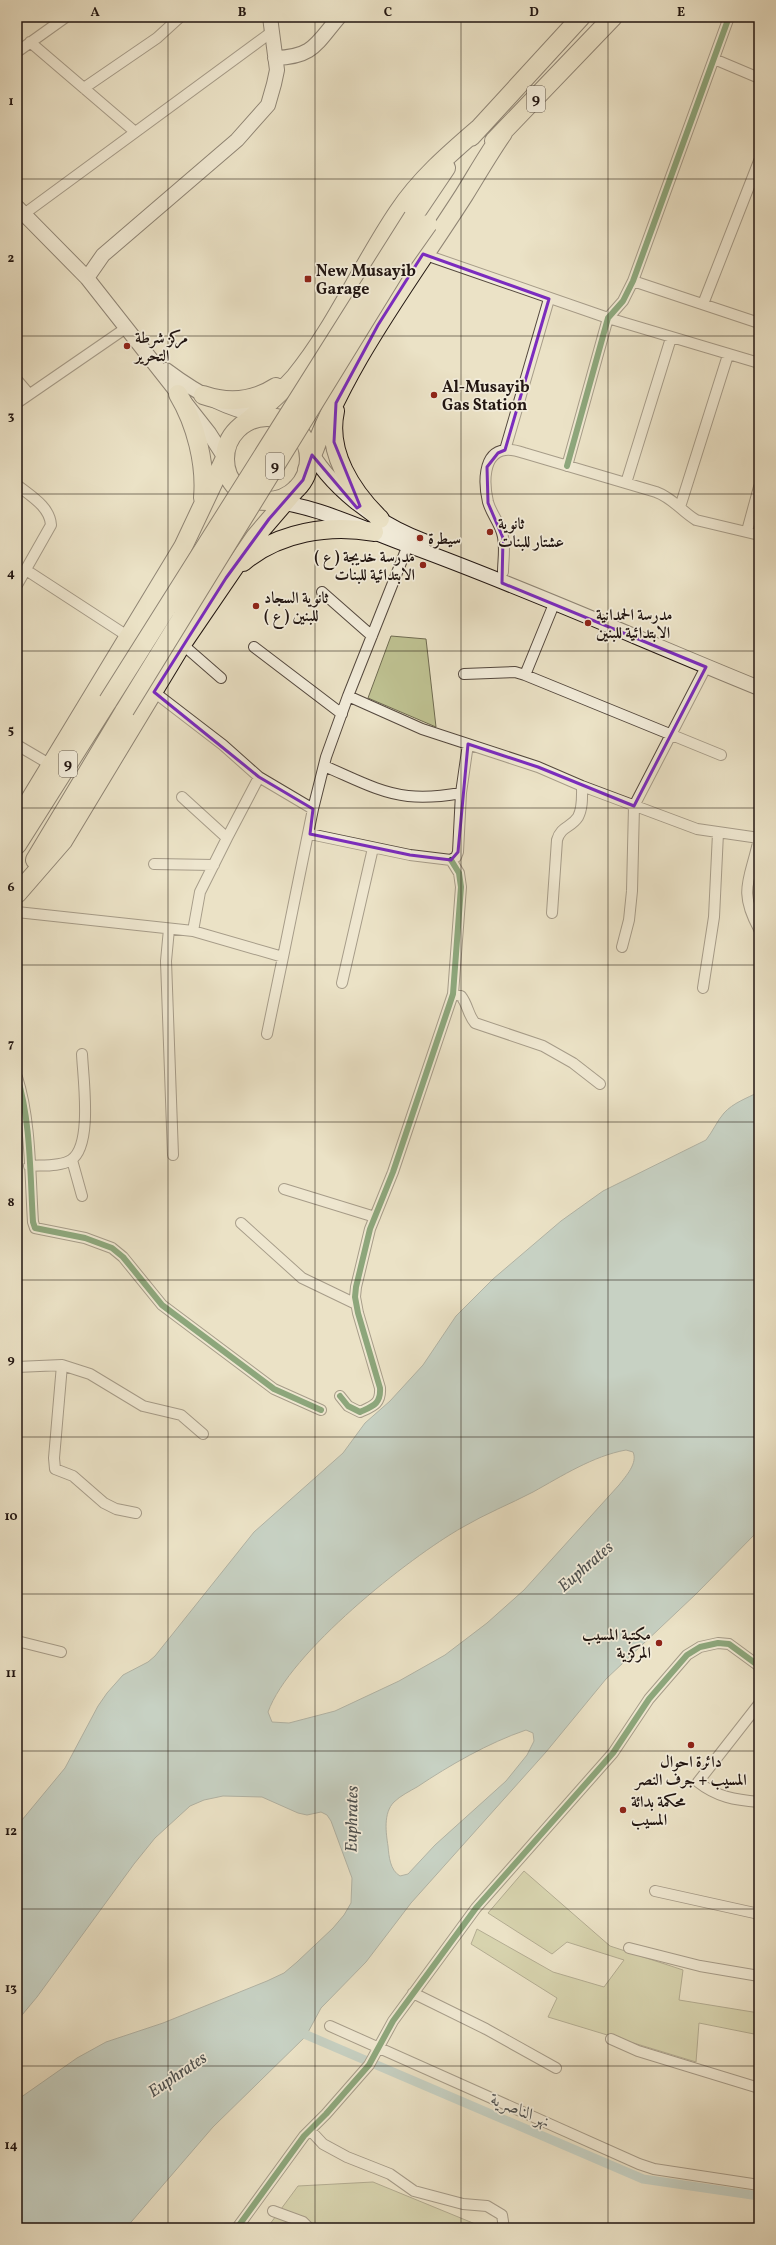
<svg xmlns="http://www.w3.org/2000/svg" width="776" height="2245" font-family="Vollkorn,Amiri,serif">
<rect width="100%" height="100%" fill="#ebe2c6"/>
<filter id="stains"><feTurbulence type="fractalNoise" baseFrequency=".005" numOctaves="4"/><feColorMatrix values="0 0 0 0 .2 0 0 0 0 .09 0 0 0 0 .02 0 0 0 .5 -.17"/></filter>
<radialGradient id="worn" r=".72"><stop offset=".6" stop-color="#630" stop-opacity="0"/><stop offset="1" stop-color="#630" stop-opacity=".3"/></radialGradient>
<path fill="#bec191" stroke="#706b51" d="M391,636L426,639L436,727L368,698Z
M524,1871L610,1946L683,1970L679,2000L759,2013V2035L699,2023L696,2062L548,2017L557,1998L471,1944L477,1929L553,1972L604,1987L624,1960L567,1942L552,1954L488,1913Z
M373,2182L485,2228H274L270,2224L298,2186Z"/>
<path fill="#9cbcbe" stroke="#6b7979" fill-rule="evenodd" d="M759,1092V1530L696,1594L606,1679L546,1752L411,1903L366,1962L321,2008L306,2036L213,2127L126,2228H17V2100L77,2058L106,2042L163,2023L267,1981L284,1973L297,1962L333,1928L344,1915L351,1903L352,1878L331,1821L327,1815L321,1812L307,1815L298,1813L262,1797L223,1796L204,1800L190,1806L155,1838L134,1864L37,1997L17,2021V1826L65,1768L98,1706L107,1693L123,1675L148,1662L155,1656L254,1532L343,1453L365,1423L390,1401L423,1365L456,1316L493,1279L561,1221L603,1191L706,1140C713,1131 717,1121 724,1113C733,1103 747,1098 759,1092ZM626,1450L633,1452C638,1463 626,1476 619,1485L524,1590L487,1623L445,1655L399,1681L335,1711L289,1723L272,1722L268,1712C289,1653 408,1558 463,1527C485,1514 510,1504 533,1492C562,1476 593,1456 626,1450ZM526,1730L533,1733L534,1741L527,1755L506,1781L435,1845L408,1874L400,1876C390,1870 389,1857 388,1846C386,1833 383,1813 394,1802C400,1796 410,1791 417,1787C450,1765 488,1743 526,1730Z"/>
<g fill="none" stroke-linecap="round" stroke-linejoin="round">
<path stroke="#9cbcbe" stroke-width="9" d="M295,2030L643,2179L759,2196"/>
<g stroke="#54483e" stroke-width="12">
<path id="street" d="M30,42L134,131
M17,52L66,17
M714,59L759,78
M84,88L157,38L180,17
M24,214L273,31
M423,254L608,318L759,363
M633,281L759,323
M703,304L759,161
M17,380L29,394
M17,403L126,328
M505,450L549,299
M567,466L608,318L623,301L633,281L729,17
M626,483L671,338
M17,485C31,496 50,507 51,525L17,585
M680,507L728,355
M747,531L759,487
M26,570L129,637
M503,572C503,560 506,545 502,533C499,522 491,513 488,502C484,485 482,453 505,450C511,449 518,451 524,453L656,492C673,498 681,511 696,520L759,535
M322,592L372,636
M182,644L221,678
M254,647L342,714
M464,674L515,672L525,675L721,755
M525,675L554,604
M154,692L223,745L259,777L313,809
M348,696L422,729L538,767L582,786L697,829L759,838
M17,745L51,765
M324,766C351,777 379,793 408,796C426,798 444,796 461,793
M182,797L227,838L200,892L193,931
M310,834L410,855L451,860L456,857L458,852L461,793L468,744
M227,838L259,777
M759,838C751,879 737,889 759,929
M154,864L214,865
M17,912L193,931L283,957L267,1034
M552,913L557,840C561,826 571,828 578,817C583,808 582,795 582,786
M169,929L166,961L173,1155
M622,947L629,920L632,891L634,806L706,667
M283,957L313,809L326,757L348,696L410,540
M342,983L373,848
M703,988L714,917L718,833
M453,994L461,996C468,1005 468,1015 475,1023L543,1046L573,1063L600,1084
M17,1077C31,1120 30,1177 33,1222L35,1228L85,1238L112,1248L123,1257L162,1305L274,1389L321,1410
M72,1160L82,1196
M29,1166C41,1165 60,1167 71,1160C93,1146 83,1078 82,1054
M284,1189L375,1217
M241,1223L302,1278L356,1304
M62,1365L54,1458L55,1469L73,1476L104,1503L116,1509L136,1513
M17,1367L62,1365L90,1374L143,1406L181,1415L203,1434
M340,1396L348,1406L360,1412C373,1406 381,1404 380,1388L358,1313L355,1297L356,1287L370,1229L393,1172L453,994L461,887L459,873L451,860
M17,1641L61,1652
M759,1704L698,1782C717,1797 735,1800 759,1802
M655,1891L759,1914
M629,1948L700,1966L759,1976
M413,1993L486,2029L556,2068
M330,2026L639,2164L654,2169L759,2185
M611,2039L638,2051L759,2088
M310,2130L323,2144L347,2157L390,2174L414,2191L463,2204L487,2206L502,2215L504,2228
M273,2211L303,2222L309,2228
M237,2228L304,2136L326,2114L369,2065L393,2021L476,1908L613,1753L649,1699L687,1655L700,1647L718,1643L729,1644L759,1666"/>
</g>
<g stroke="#211511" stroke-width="16">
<path id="secondary" d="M275,58C313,57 316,44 339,17
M17,207L87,278L209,433L225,458
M87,278L103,255L237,140L268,105L274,84L277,70L270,17
M166,370C198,394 230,412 270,417
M305,442C329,488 376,523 424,541
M264,500C317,505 360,528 410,546C528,589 643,641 759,688"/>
</g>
<g stroke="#211511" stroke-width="20">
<path id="highway" d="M471,137L581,17
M494,141L613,17
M413,217L446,168
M178,394C196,424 206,464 203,498
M203,395C229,404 253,402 276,387
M335,411C326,452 352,492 380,519
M225 459a42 42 0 1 1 84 0a42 42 0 1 1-84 0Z
M244,424C261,410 280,394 295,377C336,327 362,265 398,212C420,179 449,154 478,129
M307,470C341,368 407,284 464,195C477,174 489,153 503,133
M243,562C279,532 329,524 374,532
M17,821L183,547L225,458
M17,845L108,701
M35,860L125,710
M17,894L63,841L182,644L255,537L297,488"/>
</g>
<use href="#street" stroke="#f2ecda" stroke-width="10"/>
<use href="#secondary" stroke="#f2ecda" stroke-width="14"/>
<use href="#highway" stroke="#ebe2c6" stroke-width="18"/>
<g stroke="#211511" stroke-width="20" stroke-linecap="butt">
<path id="highway-bridge" d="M108,701L413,217
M125,710L397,268L428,224"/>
</g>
<use href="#highway-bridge" stroke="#ebe2c6" stroke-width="18"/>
<g stroke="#f2ecda" stroke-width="8">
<path id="cycleway" d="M567,466L608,318L623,301L633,281L729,17
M17,1077C31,1120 30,1177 33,1222L35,1228L85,1238L112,1248L123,1257L162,1305L274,1389L321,1410
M340,1396L348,1406L360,1412C373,1406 381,1404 380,1388L358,1313L355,1297L356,1287L370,1229L393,1172L453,994L461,887L459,873L451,860
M237,2228L304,2136L326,2114L369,2065L393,2021L476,1908L613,1753L649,1699L687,1655L700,1647L718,1643L729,1644L759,1666"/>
</g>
<use href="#cycleway" stroke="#1b5e20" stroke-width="6"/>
</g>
<path d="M0 0H776V2245H0ZM423,254L549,299L505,450L498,453L487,467L488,503L503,538L502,583L706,667L634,806L538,767L468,744L458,852L451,860L410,855L310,834L313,809L259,777L154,692L226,578L269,519L303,480L312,455L357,508L360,506L334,442L336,403L378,325Z" fill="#ebe2c6" fill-opacity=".55" fill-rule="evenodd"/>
<path fill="none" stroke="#7b2cbf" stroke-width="3" stroke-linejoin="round" d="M423,254L549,299L505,450L498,453L487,467L488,503L503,538L502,583L706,667L634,806L538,767L468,744L458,852L451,860L410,855L310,834L313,809L259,777L154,692L226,578L269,519L303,480L312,455L357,508L360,506L334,442L336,403L378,325Z"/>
<path fill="none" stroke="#211511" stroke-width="1" stroke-opacity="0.55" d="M168,17V2228M315,17V2228M461,17V2228M608,17V2228M17,179H759M17,336H759M17,494H759M17,651H759M17,808H759M17,965H759M17,1122H759M17,1280H759M17,1437H759M17,1594H759M17,1751H759M17,1909H759M17,2066H759"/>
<g fill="#8f2418" stroke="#f2ecda" stroke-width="1.5">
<rect x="304" y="275" width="8" height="8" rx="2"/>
<circle cx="127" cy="346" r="4"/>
<circle cx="434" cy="395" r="4"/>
<circle cx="490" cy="532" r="4"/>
<circle cx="420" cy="538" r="4"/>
<circle cx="423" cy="565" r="4"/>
<circle cx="256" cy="606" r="4"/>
<circle cx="588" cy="623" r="4"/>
<circle cx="659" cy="1643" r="4"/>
<circle cx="691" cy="1745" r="4"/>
<circle cx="623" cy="1810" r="4"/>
</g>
<g text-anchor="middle" stroke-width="3.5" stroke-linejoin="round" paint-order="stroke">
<g fill="#f2ecda" stroke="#60564d" stroke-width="1">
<rect x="527" y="86" width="18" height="26" rx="3"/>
<rect x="266" y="453" width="18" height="26" rx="3"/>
<rect x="59" y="751" width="18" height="26" rx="3"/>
</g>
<g font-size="15" font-weight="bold" fill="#211511">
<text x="536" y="104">9</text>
<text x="275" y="471">9</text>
<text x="68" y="769">9</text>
</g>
<g font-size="16" font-weight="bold" fill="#211511" stroke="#f2ecda" text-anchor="start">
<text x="316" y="276">New Musayib<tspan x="316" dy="18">Garage</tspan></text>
<text x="135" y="343">مركز شرطة<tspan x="135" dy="18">التحرير</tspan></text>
<text x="442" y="392">Al-Musayib<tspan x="442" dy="18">Gas Station</tspan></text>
<text x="498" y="529">ثانوية<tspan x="498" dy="18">عشتار للبنات</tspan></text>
<text x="428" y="544">سيطرة</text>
<text x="415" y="562" text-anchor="end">مدرسة خديجة ( ع )<tspan x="415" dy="18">الابتدائية للبنات</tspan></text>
<text x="264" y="603">ثانوية السجاد<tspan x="264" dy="18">( ع ) للبنين</tspan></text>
<text x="596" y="620">مدرسة الحمدانية<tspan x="596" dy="18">الابتدائية للبنين</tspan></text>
<text x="651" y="1640" text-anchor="end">مكتبة المسيب<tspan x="651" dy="18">المركزية</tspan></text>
<text x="691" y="1767" text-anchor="middle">دائرة احوال<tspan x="691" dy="18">المسيب + جرف النصر</tspan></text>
<text x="631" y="1807">محكمة بدائة<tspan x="631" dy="18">المسيب</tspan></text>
</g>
<g font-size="17" font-style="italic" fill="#4c4f4e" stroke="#f2ecda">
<text transform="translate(585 1566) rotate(-41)" y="6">Euphrates</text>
<text transform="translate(351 1819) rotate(-89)" y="6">Euphrates</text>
<text transform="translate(177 2074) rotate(-34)" y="6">Euphrates</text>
<text transform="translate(521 2110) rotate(23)" y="6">نهر الناصرية</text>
</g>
</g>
<rect width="776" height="2245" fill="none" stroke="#ebe2c6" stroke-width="44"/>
<rect x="22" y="22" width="732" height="2201" fill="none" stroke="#211511" stroke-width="1.5"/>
<g font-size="13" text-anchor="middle" font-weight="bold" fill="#211511">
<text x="95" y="16">A</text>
<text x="242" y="16">B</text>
<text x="388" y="16">C</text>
<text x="534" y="16">D</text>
<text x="681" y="16">E</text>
<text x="11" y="105">1</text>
<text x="11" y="262">2</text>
<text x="11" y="420">3</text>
<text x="11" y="577">4</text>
<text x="11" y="734">5</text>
<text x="11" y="891">6</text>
<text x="11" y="1048">7</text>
<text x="11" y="1206">8</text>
<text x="11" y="1363">9</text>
<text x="11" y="1520">10</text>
<text x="11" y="1677">11</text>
<text x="11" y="1835">12</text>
<text x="11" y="1992">13</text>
<text x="11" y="2149">14</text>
</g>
<rect width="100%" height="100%" filter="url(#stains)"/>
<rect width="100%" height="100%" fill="url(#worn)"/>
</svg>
